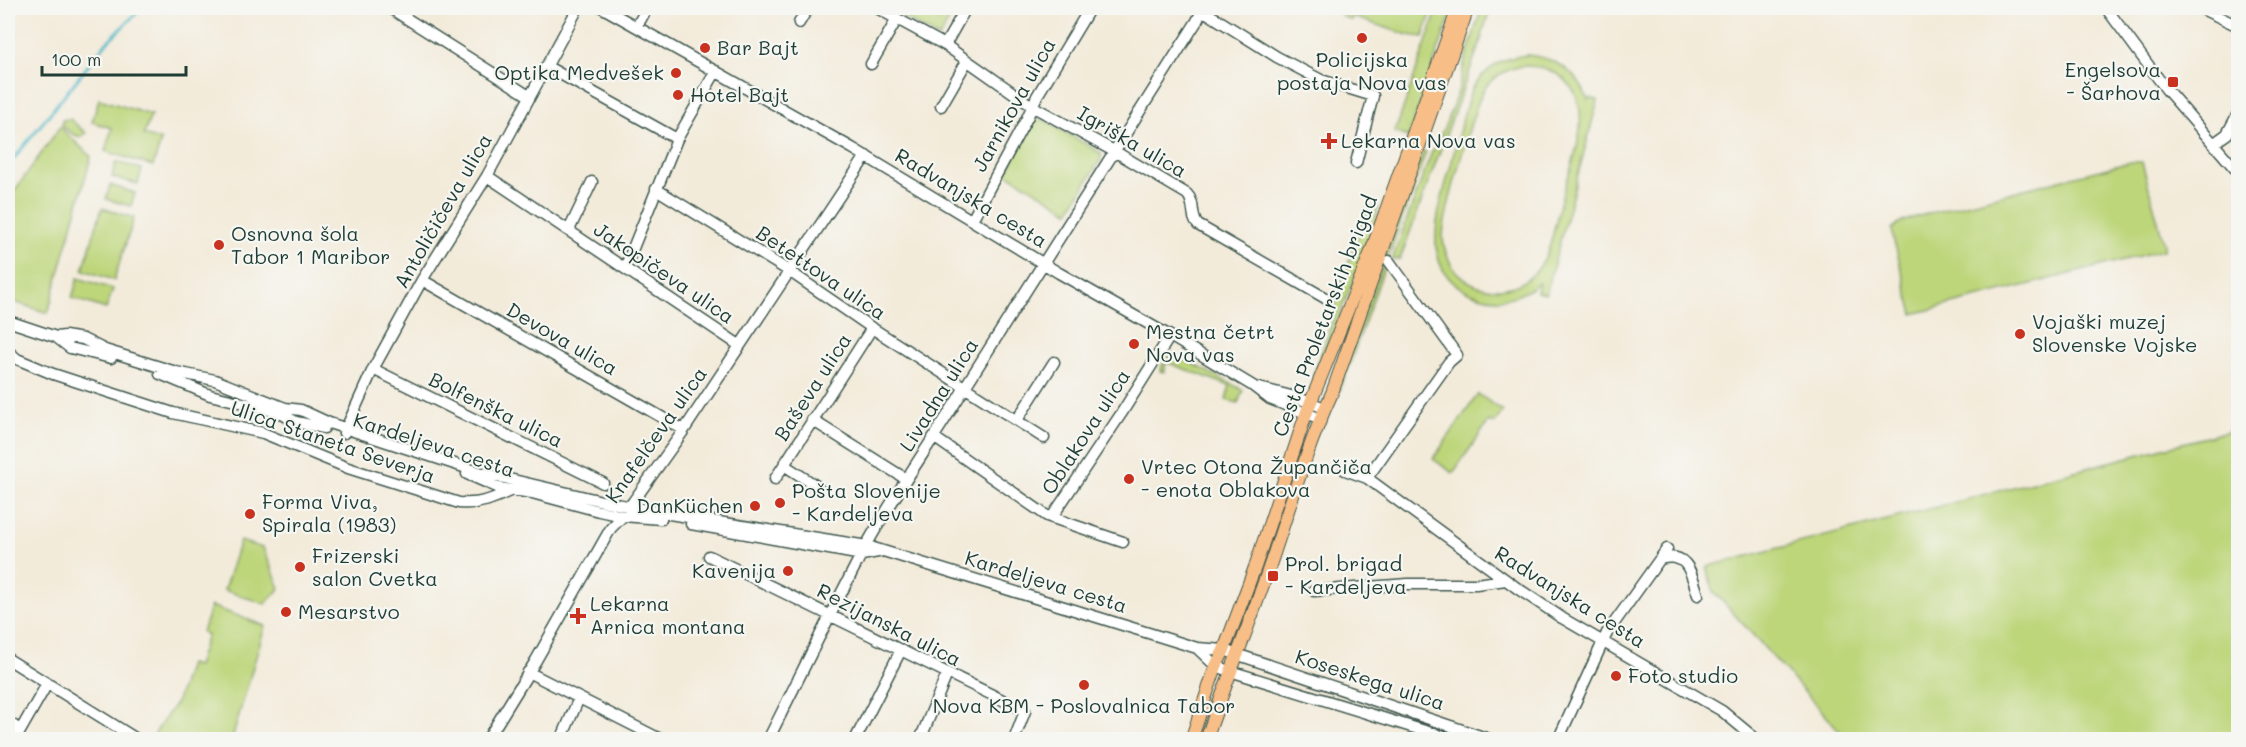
<svg xmlns="http://www.w3.org/2000/svg" width="2246" height="747" font-family="Mali,sans-serif">
<rect width="100%" height="100%" fill="#f6f6f2"/>
<filter id="ink" filterUnits="userSpaceOnUse"><feTurbulence type="fractalNoise" baseFrequency=".0167" numOctaves="2"/><feDisplacementMap in="SourceGraphic" scale="12" xChannelSelector="R" yChannelSelector="G"/><feConvolveMatrix kernelMatrix="1 2 1 2 8 2 1 2 1" color-interpolation-filters="sRGB"/></filter>
<filter id="wash" filterUnits="userSpaceOnUse"><feTurbulence type="fractalNoise" baseFrequency=".008" numOctaves="4" result="noise"/><feDisplacementMap in="SourceGraphic" scale="24" xChannelSelector="R" yChannelSelector="G"/><feGaussianBlur stdDeviation="1.35" result="paint"/><feColorMatrix in="noise" values="0 0 0 0 0 0 0 0 0 0 0 0 0 0 0 0 0 1.4 0 .05"/><feComposite in="paint" operator="in"/></filter>
<g filter="url(#wash)">
<rect width="100%" height="100%" fill="#f3ebda"/>
<path fill="#bdd67a" stroke="#6e8a57" stroke-width="1.5" fill-rule="evenodd" d="M887,8H916L939,20L946,8H956L939,38Z
M1343,8H1433L1423,37L1408,35L1353,17L1351,20L1341,16Z
M1438,8H1453L1408,137L1395,132Z
M1482,8H1490L1481,40L1400,259L1392,260L1431,154L1444,128L1459,89L1465,60Z
M1528,55C1557,58 1578,73 1588,100L1590,98L1598,100L1546,294L1537,292L1539,283C1522,297 1500,303 1479,296C1412,276 1440,207 1452,161C1458,137 1463,112 1472,89C1485,68 1503,57 1528,55ZM1523,66C1539,66 1553,69 1565,80C1597,111 1571,164 1561,200C1555,222 1552,251 1538,269C1516,297 1472,295 1452,266C1447,257 1443,247 1443,236C1443,218 1475,101 1485,88C1494,75 1508,69 1523,66Z
M99,99L151,115L144,135L161,141L153,166L105,151L112,128L92,122Z
M70,119L86,133L81,137L74,135L62,126V120Z
M1036,119L1044,120L1101,153V159L1069,211L1006,173Z
M60,127L91,157L48,313L8,300V200Z
M1423,151L1426,152L1340,391L1337,390Z
M116,162L142,169L138,184L112,177Z
M2131,162H2142L2164,244L2163,250L1913,314L1894,241L1892,229L1899,223L1919,216Z
M110,185L135,193L131,206L106,199Z
M1378,207L1375,225L1313,382V376L1332,321L1339,290L1367,208Z
M102,208L134,218L114,280L83,270Z
M78,278L113,289L106,309L72,298Z
M1172,353L1243,390L1238,403L1226,400L1230,386L1166,362L1164,372L1160,371L1162,365Z
M1478,394L1503,411L1494,424L1489,421L1453,473L1433,459Z
M2238,406V739H1847L1714,592L1706,567L2229,431Z
M240,541L263,548L280,588L265,604L224,590Z
M211,606L265,626L232,739H155V733L177,701L189,664L197,666L207,635L202,632Z"/>
<g fill="none" stroke-linecap="round" stroke-linejoin="round">
<path stroke="#4cb8c8" stroke-width="3" d="M8,166L107,42L142,8"/>
</g>
</g>
<g filter="url(#ink)">
<g fill="none" stroke-linecap="round" stroke-linejoin="round">
<g stroke="#3f574d" stroke-width="13">
<path id="minor" d="M390,8L529,96
M603,8L852,148L1059,273L1170,336L1253,386L1270,399L1321,419
M877,8L945,45L1032,106L1121,155L1187,194C1196,203 1190,217 1198,225L1327,299
M1199,8L1277,57L1321,80L1373,96L1356,163
M2106,8L2166,89L2238,172
M2200,8L2238,26
M799,23L808,8
M637,26L647,8
M945,45L966,8
M871,64L897,19
M546,66L677,139
M941,106L967,61
M2213,144L2227,134L2238,114
M487,176L739,345
M656,189L789,271L872,328L1044,438
M972,220L1027,118L1037,96L1090,8
M569,230L592,182
M625,268L677,139L716,71
M422,280L684,430
M8,321L56,337L65,336L83,339L105,350L176,372L215,380L285,408L301,410L329,423L479,472L602,501L657,512L867,546L1197,648L1224,650L1492,740
M56,337L70,348L111,358
M8,351L17,359L53,374L173,413L263,433L348,468L459,503C480,505 493,499 512,490
M373,369L603,483
M160,374L210,395L256,406L282,414L296,422L324,428
M1259,388L1295,397L1325,408
M812,420L906,479
M1017,420L1054,362
M344,433L373,369L422,280L487,176L578,8
M935,438L1047,516L1123,542
M784,465L818,487
M1345,470L1367,478L1517,588L1562,618L1722,711L1757,740
M467,474L499,488L532,493L599,511L623,516L661,519
M1367,478L1449,362L1457,355L1389,261
M775,479L872,328
M1052,517L1121,414L1170,336
M691,524L862,555L883,551
M709,556L1025,711L1014,740
M1660,559C1688,551 1691,573 1698,595
M1314,591L1408,584H1476L1506,580
M1197,648L1216,666L1230,671L1454,740
M8,659L138,740
M528,672L662,740
M8,722L20,730
M15,740L47,684
M487,740L535,662L611,528L623,516L684,430L866,156
M561,740L579,698
M768,740C799,678 829,616 861,555C892,497 931,444 965,387L1197,21L1203,8
M855,740L901,650
M920,740L947,674
M1558,740L1607,633L1667,549"/>
</g>
<g stroke="#3f574d" stroke-width="14">
<path id="major" d="M1191,740L1216,666L1224,650L1255,567L1306,414L1371,252L1458,8
M1206,740C1226,682 1249,626 1269,568C1289,510 1306,449 1332,393L1468,8"/>
</g>
<use href="#minor" stroke="#fff" stroke-width="10"/>
<use href="#major" stroke="#f7be87" stroke-width="12"/>
</g>
</g>
<g fill="#c8321e" stroke="#f6f6f2" stroke-width="2">
<circle cx="1362" cy="38" r="6"/>
<circle cx="705" cy="48" r="6"/>
<circle cx="676" cy="73" r="6"/>
<rect x="2167" y="76" width="12" height="12" rx="3"/>
<circle cx="678" cy="95" r="6"/>
<path d="M1326 132h6v6h6v6h-6v6h-6v-6h-6v-6h6z"/>
<circle cx="219" cy="245" r="6"/>
<circle cx="2020" cy="334" r="6"/>
<circle cx="1134" cy="344" r="6"/>
<circle cx="1129" cy="479" r="6"/>
<circle cx="780" cy="503" r="6"/>
<circle cx="755" cy="506" r="6"/>
<circle cx="250" cy="514" r="6"/>
<circle cx="300" cy="567" r="6"/>
<circle cx="788" cy="571" r="6"/>
<rect x="1267" y="570" width="12" height="12" rx="3"/>
<circle cx="286" cy="612" r="6"/>
<path d="M575 607h6v6h6v6h-6v6h-6v-6h-6v-6h6z"/>
<circle cx="1616" cy="676" r="6"/>
<circle cx="1084" cy="685" r="6"/>
</g>
<g text-anchor="middle" stroke-width="4.5" stroke-linejoin="round" paint-order="stroke">
<g font-size="20" fill="#1f3d34" stroke="#f6f6f2" text-anchor="start">
<text x="717" y="55">Bar Bajt</text>
<text x="1362" y="67" text-anchor="middle">Policijska<tspan x="1362" dy="23">postaja Nova vas</tspan></text>
<text x="2161" y="77" text-anchor="end">Engelsova<tspan x="2161" dy="23">- Šarhova</tspan></text>
<text x="664" y="80" text-anchor="end">Optika Medvešek</text>
<text x="690" y="102">Hotel Bajt</text>
<text x="1341" y="148">Lekarna Nova vas</text>
<text x="231" y="241">Osnovna šola<tspan x="231" dy="23">Tabor 1 Maribor</tspan></text>
<text x="2032" y="329">Vojaški muzej<tspan x="2032" dy="23">Slovenske Vojske</tspan></text>
<text x="1146" y="339">Mestna četrt<tspan x="1146" dy="23">Nova vas</tspan></text>
<text x="1141" y="474">Vrtec Otona Župančiča<tspan x="1141" dy="23">- enota Oblakova</tspan></text>
<text x="792" y="498">Pošta Slovenije<tspan x="792" dy="23">- Kardeljeva</tspan></text>
<text x="262" y="509">Forma Viva,<tspan x="262" dy="23">Spirala (1983)</tspan></text>
<text x="743" y="513" text-anchor="end">DanKüchen</text>
<text x="312" y="563">Frizerski<tspan x="312" dy="23">salon Cvetka</tspan></text>
<text x="1285" y="571">Prol. brigad<tspan x="1285" dy="23">- Kardeljeva</tspan></text>
<text x="776" y="578" text-anchor="end">Kavenija</text>
<text x="590" y="611">Lekarna<tspan x="590" dy="23">Arnica montana</tspan></text>
<text x="298" y="619">Mesarstvo</text>
<text x="1628" y="683">Foto studio</text>
<text x="1084" y="713" text-anchor="middle">Nova KBM - Poslovalnica Tabor</text>
</g>
<g font-size="20" fill="#1f3d34" stroke="#f6f6f2">
<text transform="translate(1014 105) rotate(-61)" y="7">Jarnikova ulica</text>
<text transform="translate(1132 142) rotate(30)" y="7">Igriška ulica</text>
<text transform="translate(971 198) rotate(31)" y="7">Radvanjska cesta</text>
<text transform="translate(443 211) rotate(-60)" y="7">Antoličičeva ulica</text>
<text transform="translate(664 273) rotate(34)" y="7">Jakopičeva ulica</text>
<text transform="translate(821 273) rotate(34)" y="7">Betettova ulica</text>
<text transform="translate(1325 316) rotate(-69)" y="7">Cesta Proletarskih brigad</text>
<text transform="translate(562 339) rotate(30)" y="7">Devova ulica</text>
<text transform="translate(813 387) rotate(-57)" y="7">Baševa ulica</text>
<text transform="translate(939 395) rotate(-58)" y="7">Livadna ulica</text>
<text transform="translate(496 410) rotate(26)" y="7">Bolfenška ulica</text>
<text transform="translate(1086 432) rotate(-57)" y="7">Oblakova ulica</text>
<text transform="translate(656 435) rotate(-55)" y="7">Knafelčeva ulica</text>
<text transform="translate(333 442) rotate(19)" y="7">Ulica Staneta Severja</text>
<text transform="translate(434 445) rotate(18)" y="7">Kardeljeva cesta</text>
<text transform="translate(1046 582) rotate(17)" y="7">Kardeljeva cesta</text>
<text transform="translate(1570 597) rotate(32)" y="7">Radvanjska cesta</text>
<text transform="translate(889 625) rotate(27)" y="7">Rezijanska ulica</text>
<text transform="translate(1370 680) rotate(18)" y="7">Koseskega ulica</text>
</g>
</g>
<rect width="2246" height="747" fill="none" stroke="#f6f6f2" stroke-width="30"/>
<path d="M42 66v9h144v-9" fill="none" stroke="#1f3d34" stroke-width="3"/>
<text x="51" y="66" font-size="18" fill="#1f3d34" stroke="#f6f6f2" stroke-width="4.5" paint-order="stroke">100 m</text>
</svg>
